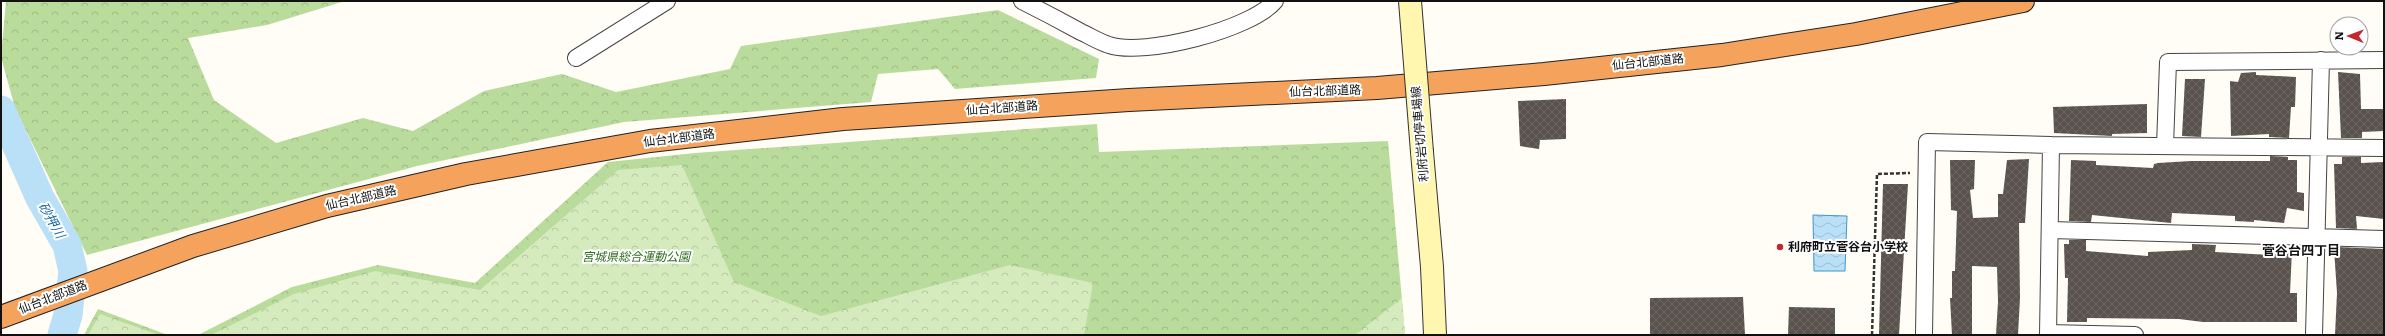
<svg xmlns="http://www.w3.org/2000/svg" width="2385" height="336" font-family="Literata,'Noto Sans JP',serif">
<defs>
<pattern id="forest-crowns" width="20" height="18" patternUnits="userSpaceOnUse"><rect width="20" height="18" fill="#b9dc9c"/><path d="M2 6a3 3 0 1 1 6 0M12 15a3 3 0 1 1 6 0" fill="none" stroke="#9ebc85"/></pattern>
<pattern id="park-crowns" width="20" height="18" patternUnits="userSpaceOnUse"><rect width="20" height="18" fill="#d5ebbd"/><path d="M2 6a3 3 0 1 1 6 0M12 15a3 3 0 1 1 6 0" fill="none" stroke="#b6c8a1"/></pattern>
<pattern id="water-waves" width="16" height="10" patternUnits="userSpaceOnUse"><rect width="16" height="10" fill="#b9e0f7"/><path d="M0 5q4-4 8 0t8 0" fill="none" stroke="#9ebfd3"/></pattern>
<pattern id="building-cross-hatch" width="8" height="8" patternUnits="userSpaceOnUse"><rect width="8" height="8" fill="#5a524d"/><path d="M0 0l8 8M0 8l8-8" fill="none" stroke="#6d6662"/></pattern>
</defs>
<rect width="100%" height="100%" fill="#fffdf5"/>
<path fill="url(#forest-crowns)" d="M6,1H345L267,25L188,38L214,100L276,143L363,118L413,131L484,91L562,74L616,92L730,69L741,46L998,10L1099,59L1096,78L955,89L938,69L878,74L871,102L624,122L417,166L87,255L15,108L1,57Z
M1097,124L1099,152L1388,141L1405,335H198L292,287L378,265L475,283L608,162L695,153Z
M98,309L168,335H84Z"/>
<path fill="url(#park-crowns)" d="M682,165L734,282L821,316L1010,265L1093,283L1084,335H211L294,294L375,271L480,290L618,170Z
M1402,298L1405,335H1355Z
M100,314L159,335H88Z"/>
<path fill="url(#water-waves)" stroke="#3f96cf" d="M1813,215L1847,216L1845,271H1814Z"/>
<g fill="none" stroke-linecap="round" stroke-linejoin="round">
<path stroke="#b9e0f7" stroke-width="29" d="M1,110L40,198L67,245L73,271L68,315L62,335"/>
</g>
<path fill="url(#building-cross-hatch)" d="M2256,72V75L2296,77L2295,107H2291L2289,138L2269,137V134L2231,136L2230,81L2238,82L2241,73Z
M2338,72L2360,74L2361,109H2384V131L2362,132V138H2341Z
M2185,79H2205L2201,137L2182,136Z
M1566,99V139L1540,140L1539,149L1520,146L1518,101Z
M2147,104V133L2112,134V136L2054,133L2053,107Z
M2270,156L2288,157V160H2297V192L2304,193V211L2287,208L2284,223L2254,220V222L2235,221V216L2172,213L2171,223L2092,215L2091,222L2069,221L2071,160L2096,161V165L2153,168L2154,164L2158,163L2191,161H2270Z
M2342,157H2361V163L2384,162V219L2356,216L2357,229L2336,228L2334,164H2342Z
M2029,159L2025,223H2019L2020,298L2018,335L1996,334L1998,302L1997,267L1972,266V335H1952L1950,298H1952V271H1955L1957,211L1951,210L1950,160H1975L1974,189L1970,190L1973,218L1998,217V194H2003L2007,160Z
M1883,184H1908L1899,335H1879Z
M2069,240H2086V251L2148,256V252L2192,250V244L2216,245L2215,252L2271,255V250H2292L2290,293H2297V322H2203L2179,319L2087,318V322H2067L2068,278H2065L2064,244H2069Z
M2337,247L2384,249V335H2335L2337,293L2334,249Z
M1743,297L1745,335H1650V298Z
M1789,307L1835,308V335H1788Z"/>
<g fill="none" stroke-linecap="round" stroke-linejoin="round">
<g stroke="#444" stroke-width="18">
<path id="street" d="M1022,1C1042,11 1061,21 1081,32C1090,36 1099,42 1109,45C1144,57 1252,29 1275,1
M576,58L667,1
M2051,145L2384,148
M2165,146L2168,62L2384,60
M2050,230L2384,239
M2048,333L2135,335
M1924,335L1927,142L2051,145L2048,335
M2314,335L2321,60"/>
</g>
<g stroke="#333" stroke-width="24">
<path id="secondary" d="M1422,152L1432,267L1435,335"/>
</g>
<g stroke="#222" stroke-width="24">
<path id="highway" d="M1,317L193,246L327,206L466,174L650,141L843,119L1129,100L1377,88L1544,74L1722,55L1856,34L2023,1"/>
</g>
<path stroke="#333" stroke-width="2.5" stroke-dasharray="4 2" stroke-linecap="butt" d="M1872,335L1877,174L1910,173"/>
<use href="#street" stroke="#fff" stroke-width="16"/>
<use href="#secondary" stroke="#fff6b0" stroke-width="22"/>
<use href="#highway" stroke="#f5a25d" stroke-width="22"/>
<g stroke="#333" stroke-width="24" stroke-linecap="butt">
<path id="secondary-bridge" d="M1410,1L1422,152"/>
</g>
<use href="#secondary-bridge" stroke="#fff6b0" stroke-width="22"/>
</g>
<circle fill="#c4262e" stroke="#fff" stroke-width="1.5" cx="1780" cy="247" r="4"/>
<g text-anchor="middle" stroke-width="4" stroke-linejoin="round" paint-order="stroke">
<g font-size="12" fill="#111" stroke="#fff">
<text transform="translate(1648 62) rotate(-6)" y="4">仙台北部道路</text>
<text transform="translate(1325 91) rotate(-2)" y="4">仙台北部道路</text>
<text transform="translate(1002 108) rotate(-4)" y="4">仙台北部道路</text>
<text transform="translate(1420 134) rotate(-95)" y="4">利府岩切停車場線</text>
<text transform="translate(679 138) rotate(-7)" y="4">仙台北部道路</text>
<text transform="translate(361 198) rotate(-13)" y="4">仙台北部道路</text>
<text transform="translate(53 297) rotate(-21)" y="4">仙台北部道路</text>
</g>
<g font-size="12" font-weight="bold" fill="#111" stroke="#fff" text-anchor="start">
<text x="1788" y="251">利府町立菅谷台小学校</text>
</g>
<g font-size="12" font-style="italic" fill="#2f6b1f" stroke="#fff">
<text x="636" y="261">宮城県総合運動公園</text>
</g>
<g font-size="13" font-style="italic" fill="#1768a6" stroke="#fff">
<text transform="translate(52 220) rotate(60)" y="5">砂押川</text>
</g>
<g font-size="13" font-weight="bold" fill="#111" stroke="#fff">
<text x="2301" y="255">菅谷台四丁目</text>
</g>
</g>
<rect width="2385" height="336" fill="none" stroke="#111111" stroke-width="4"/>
<g transform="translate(2349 36) rotate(271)"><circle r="19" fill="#ffffff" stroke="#a0a0a0"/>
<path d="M0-3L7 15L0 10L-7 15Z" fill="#c4262e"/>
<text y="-6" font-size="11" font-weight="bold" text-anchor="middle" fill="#111111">N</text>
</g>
</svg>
